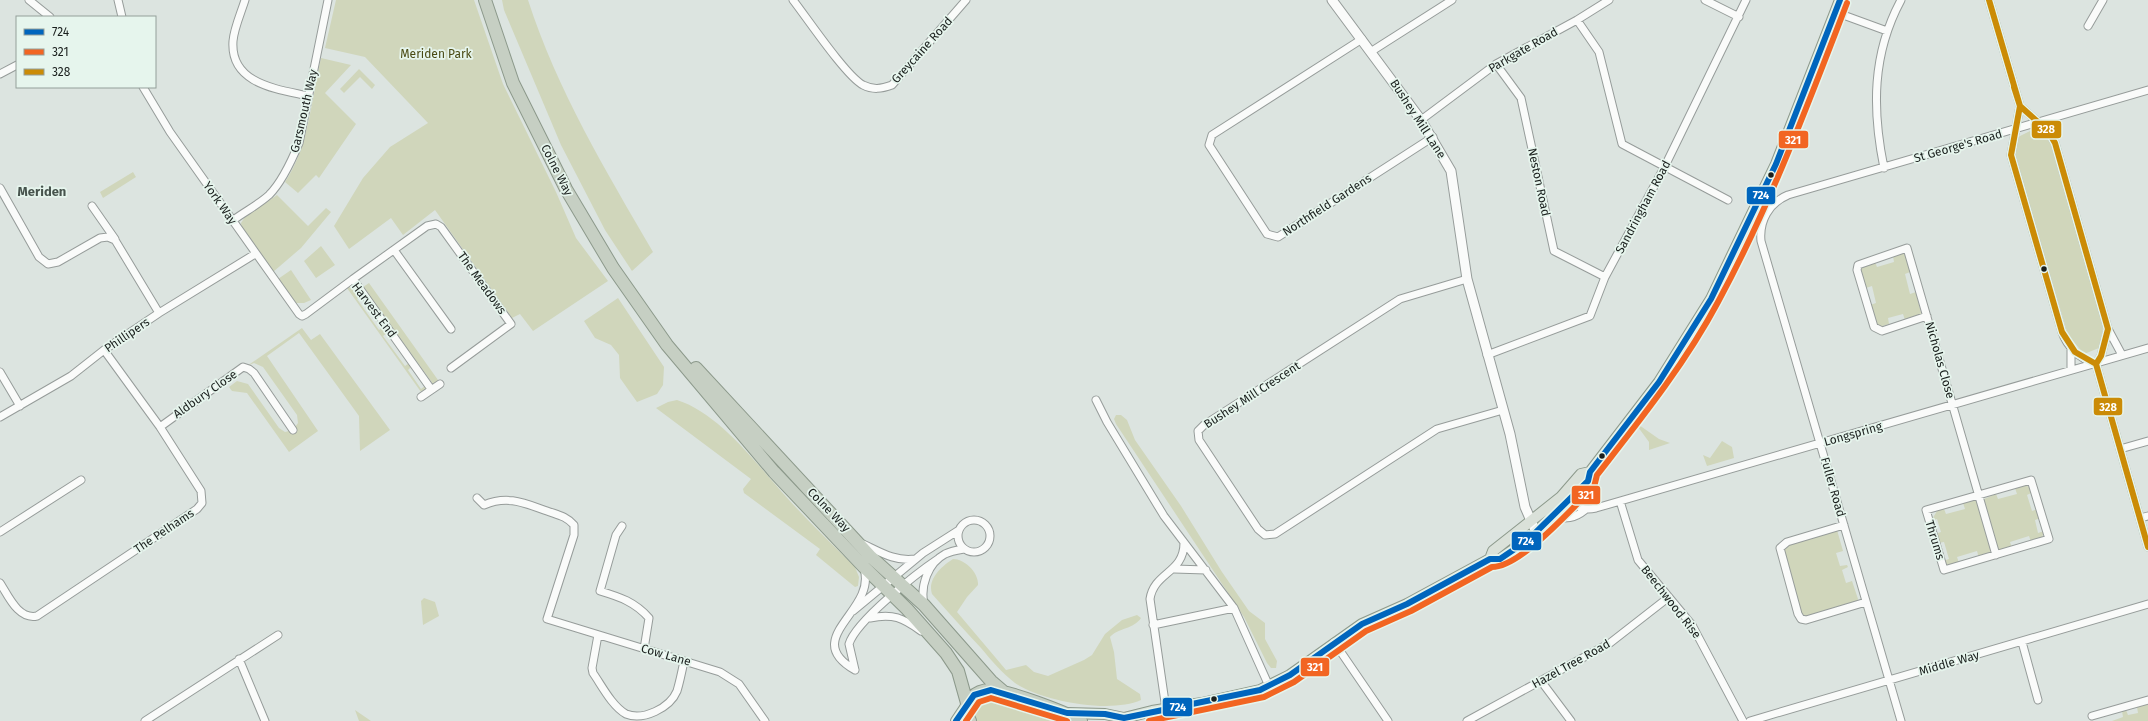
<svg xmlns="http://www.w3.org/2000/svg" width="2148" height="721" font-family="'Fira Sans',sans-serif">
<rect width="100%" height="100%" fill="#dce4e0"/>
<path fill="#d0d6bb" d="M336,0H474L503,84L556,192L576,238L608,281L533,331L520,314L512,318L435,210L403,235L391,218L349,249L334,226L363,178L390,147L428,123L365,57L325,48Z
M502,0H528C557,90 606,171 653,252L632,271L605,230L561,145L504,10Z
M321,58L351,65L325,93L356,124L319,178L316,175L298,193L285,182C308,149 312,97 321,58Z
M359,69L375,85L372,89L360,77L344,93L340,89Z
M2030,131L2042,134L2050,142L2102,320L2103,329L2099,348L2084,354L2068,335L2014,154L2018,137Z
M133,172L136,177L103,198L100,192Z
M277,195L308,226L326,208L331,212L301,248L273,272L242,228L241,223L245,217Z
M321,246L335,265L316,278L304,261Z
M1903,253L1906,255L1910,272L1905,274L1910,294L1916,292L1921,313L1920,316L1905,320L1903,314L1888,318L1889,324L1879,327L1876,325L1870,305L1876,303L1872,286L1866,288L1860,269L1863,265L1875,262L1877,267L1894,262L1893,256Z
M291,270L311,300L304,303H295L278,279Z
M369,283L438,380L433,384L363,287Z
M350,287L358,290L361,296L357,299L379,330L383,327L387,333L383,336L405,366L409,363L411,367L408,370L421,389L425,386L427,388L421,392L347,288Z
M618,298L664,367L663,385L657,394L637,402L620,378L619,355L611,345L595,338L584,321Z
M302,328L311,340L320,334L390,430L360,451L359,416L299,333L267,356L318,431L289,452L247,393L232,391L229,387L237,381L248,384L279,428L285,432L293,430L298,423L297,415L263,367L254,363L247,366Z
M677,400C721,414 758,466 789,500C810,523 833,545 855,567L859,577L858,586L855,587L816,555L820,549L744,493L743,489L751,479L656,408L668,402Z
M1116,415H1121L1127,420L1135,440L1181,506L1222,572L1249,611L1265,623V639L1277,661L1276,668H1271L1267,663L1244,617L1116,424L1114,419Z
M1639,425L1659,439L1670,443L1649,450V442L1638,427Z
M1722,441L1732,447L1734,458L1707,466L1703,455L1710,458Z
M2025,485L2029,487L2033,492L2027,495L2032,511L2038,509L2041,518L2035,520L2038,533L2044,531L2042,538L2031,542L2029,536L2010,542L2012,548L2000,551L1998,550L1984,499L1996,494L1998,499L2017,494L2015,488Z
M1976,500L1991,549L1989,555L1979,558L1977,551L1957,557L1959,563L1949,566L1943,561L1949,559L1944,542L1938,543L1935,534L1941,532L1937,519L1931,521L1937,511L1944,509L1946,514L1965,509L1963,503Z
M1837,530L1843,551L1836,553L1840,566L1847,565L1848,567L1842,570L1846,583L1852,581L1858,599L1857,602L1806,617L1800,612L1783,547Z
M953,559C965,559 979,573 978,585L967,597L957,612L1006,670L1026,665L1034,672L1048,676L1084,660L1092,655L1105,634L1122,620L1137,615L1141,618C1134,629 1118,628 1110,637L1114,652L1117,679L1140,694L1141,700C1110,714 1042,701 1015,683C1002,673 991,660 981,648C964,630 948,612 932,594C927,579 942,566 953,559Z
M424,598L435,602L439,616L423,625L421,601Z
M988,696H997L1070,721H976C972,710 976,700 988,696Z
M2148,703V721H2112L2123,717L2122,711L2126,710L2128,715L2138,713L2137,707Z
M355,710L371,721H359Z"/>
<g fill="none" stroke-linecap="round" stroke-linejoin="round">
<g stroke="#969c9a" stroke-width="9">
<path id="street" d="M29,0L50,17
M118,0L122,17
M245,0C241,13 234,28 233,41C230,84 277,89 308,96
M793,0C807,18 846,76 863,85C873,90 881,89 892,85L966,0
M1705,0L1739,17
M1989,0L2020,106L2011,155L2062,332C2067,347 2080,359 2096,364
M1835,12L1887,31
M1577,20L1599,52L1622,144L1728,200
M2088,26L2103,0
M1362,39L1212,135L1209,145L1267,234L1278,237L1433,137
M1372,51L1452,0
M1496,64L1521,98L1554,251L1605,277
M0,74L17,65
M143,87L170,132L299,314L302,316L306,314L353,279L431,389
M2020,106L2048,131L2055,143L2108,329L2101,356L2096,364L2148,547
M1421,120L1496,64L1577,20L1609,0
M1884,168C1872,109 1872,54 1901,0
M0,188L39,257L48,264L58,262L100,238L108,237L115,240L159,313
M92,206L115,239
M232,221C244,212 258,205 269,195C282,182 292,160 299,143L328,0
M394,250L451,329
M353,279L427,226L436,224L441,227L511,324L451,368
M1467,279L1400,299L1204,425L1198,431L1199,440L1258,529L1265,535L1275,534L1437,429L1503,410
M1927,316L1882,331L1874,327L1857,270L1858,265L1907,248L1996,555
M2108,329L2122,355
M2071,348V370
M1487,355L1590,316L1605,277L1665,166L1746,0
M0,372L20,406
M421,397L440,384
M1096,400L1107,422L1164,516L1234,608L1269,686
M0,417L71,376L104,350L159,313L255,254
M160,427L243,367L249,369L254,373L293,430
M2120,449L2148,441
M2031,480L2049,539L1944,570L1926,510Z
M1566,497C1577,507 1582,511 1596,508L2148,348
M477,498L484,505C508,495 524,503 547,511C558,515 566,516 574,525V535L547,619L720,672L739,684L765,721
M1620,501L1638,560L1692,625L1743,721
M1553,517C1566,519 1574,519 1585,510
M2140,518L2148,516
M958 536a16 16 0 1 1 32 0a16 16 0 1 1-32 0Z
M1844,525L1787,542L1780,548L1798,614L1801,619L1806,620L1866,602
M622,526L616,535L600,591C620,597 635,602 649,618L644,649
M0,532L81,480
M863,544C880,552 896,562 915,559
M1174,569L1206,570
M0,583C8,595 18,620 37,616L197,509L202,503L201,491L160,427L104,350
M924,604C920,586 928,563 945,554C951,551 958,550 964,549
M853,611L923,553L959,530
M870,618C893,613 903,618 921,631
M1153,625L1234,608
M598,635L592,668L593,673C602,686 612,706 626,714C643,721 670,708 677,691C680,681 682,671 684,661
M1334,642L1388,721
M2022,642L2038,700
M239,659L265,721
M855,670L849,644C856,621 917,573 938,559
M855,670C799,638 877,611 864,569
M1541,681L1571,721
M1166,709L1150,599C1154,572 1184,573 1184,543
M2092,716L2148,700
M145,721L278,635
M1467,721L1610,643L1669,597
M1750,721L2148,604
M1901,721L1761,241C1759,221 1769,203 1788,195L2148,90"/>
</g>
<g stroke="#969c9a" stroke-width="11">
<path id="secondary" d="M1332,0L1421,120L1451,171L1467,279L1510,434L1525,507L1536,532"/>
</g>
<g stroke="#8c998b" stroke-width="12">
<path id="primary" d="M1490,559L1493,551L1561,497L1581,474L1590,472
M1067,713L1105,714L1124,718
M956,721L966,706
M1119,721L1124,718L1152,711L1202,703L1260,690L1290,675L1362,624L1407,604L1490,559H1500L1528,540L1588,481L1590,472L1659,382L1711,299L1776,164L1840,0"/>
</g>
<g stroke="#8c998b" stroke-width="14">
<path id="highway" d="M485,0L513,83L566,189L613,268L667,345L774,472L864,567L907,609L946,653L958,671L967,703
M696,368L871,557L924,605L991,681L1005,693
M970,721C966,713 964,706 971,698C976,693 983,690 990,690C1007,690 1065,712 1081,721"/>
</g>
<use href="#street" stroke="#fafbfa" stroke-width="7"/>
<use href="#secondary" stroke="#fafbfa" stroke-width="9"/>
<use href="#primary" stroke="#dae1d9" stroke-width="10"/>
<use href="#highway" stroke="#c6cfc3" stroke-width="12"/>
<g stroke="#e6f5ed" stroke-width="9">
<path id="bus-1" d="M956,721L974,695L991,690L1067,713L1105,714L1124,718L1260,690L1290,675L1362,624L1407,604L1490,559H1500L1528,540L1588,481L1590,472L1659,382L1711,299L1776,164L1840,0"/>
</g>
<g stroke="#e6f5ed" stroke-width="9">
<path id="bus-2" d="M966,721L979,702L991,698L1067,721
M1149,721L1264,697L1294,682L1366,631L1411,611L1492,567C1521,567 1572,508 1594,487L1597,475C1640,420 1685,364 1718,302C1770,206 1808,104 1847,3"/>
</g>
<g stroke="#e6f5ed" stroke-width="9">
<path id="bus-3" d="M1989,0L2020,106L2048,131L2055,143L2108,329L2101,356L2096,364L2148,547
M2014,87L2020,106L2011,155L2062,332L2075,352L2096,364"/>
</g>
<use href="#bus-1" stroke="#0065bd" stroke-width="6"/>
<use href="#bus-2" stroke="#f26522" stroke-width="6"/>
<use href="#bus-3" stroke="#cb8b06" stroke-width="6"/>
</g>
<g fill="#1a1f1d" stroke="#e6f5ed" stroke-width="1.5">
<circle cx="1771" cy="175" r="3.5"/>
<circle cx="2044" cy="269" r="3.5"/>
<circle cx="1602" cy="456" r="3.5"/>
<circle cx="1214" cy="699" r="3.5"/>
</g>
<g text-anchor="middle" stroke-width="3.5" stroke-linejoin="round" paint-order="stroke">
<g font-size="12" fill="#1a1f1d" stroke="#e6f5ed">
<text transform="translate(922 50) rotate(-48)" y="4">Greycaine Road</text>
<text transform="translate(1523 50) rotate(-30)" y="4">Parkgate Road</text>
<text transform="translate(304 111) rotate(-77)" y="4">Garsmouth Way</text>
<text transform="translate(1418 119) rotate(57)" y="4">Bushey Mill Lane</text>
<text transform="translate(1958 146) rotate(-16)" y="4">St George's Road</text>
<text transform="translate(557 170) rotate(63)" y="4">Colne Way</text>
<text transform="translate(1539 182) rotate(78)" y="4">Neston Road</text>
<text transform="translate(220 203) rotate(55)" y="4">York Way</text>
<text transform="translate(1327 205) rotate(-33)" y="4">Northfield Gardens</text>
<text transform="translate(1643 207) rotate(-62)" y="4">Sandringham Road</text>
<text transform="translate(482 283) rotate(54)" y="4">The Meadows</text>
<text transform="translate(374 310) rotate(53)" y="4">Harvest End</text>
<text transform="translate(127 335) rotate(-34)" y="4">Phillipers</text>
<text transform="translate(1940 360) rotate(74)" y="4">Nicholas Close</text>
<text transform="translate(205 394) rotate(-35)" y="4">Aldbury Close</text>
<text transform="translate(1252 395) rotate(-33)" y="4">Bushey Mill Crescent</text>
<text transform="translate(1853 434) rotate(-16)" y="4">Longspring</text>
<text transform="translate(1833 487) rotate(74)" y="4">Fuller Road</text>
<text transform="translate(829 510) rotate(46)" y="4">Colne Way</text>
<text transform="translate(164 531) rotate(-34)" y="4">The Pelhams</text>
<text transform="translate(1935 540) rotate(73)" y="4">Thrums</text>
<text transform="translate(1671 602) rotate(52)" y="4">Beechwood Rise</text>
<text transform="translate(666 655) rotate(16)" y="4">Cow Lane</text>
<text transform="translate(1949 663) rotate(-16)" y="4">Middle Way</text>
<text transform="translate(1571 664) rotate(-29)" y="4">Hazel Tree Road</text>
</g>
<g font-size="12" fill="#494a13" stroke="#e6f5ed">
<text x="436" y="58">Meriden Park</text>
</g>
<g font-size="13" font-weight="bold" fill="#47534d" stroke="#e6f5ed">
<text x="42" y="196">Meriden</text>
</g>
</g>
<g stroke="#e6f5ed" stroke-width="1.5">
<rect x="2031" y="120" width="31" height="19" rx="4" fill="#cb8b06"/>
<rect x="1778" y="130" width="31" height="19" rx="4" fill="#f26522"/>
<rect x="1746" y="186" width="30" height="19" rx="4" fill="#0065bd"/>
<rect x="2093" y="397" width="30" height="19" rx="4" fill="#cb8b06"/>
<rect x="1571" y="485" width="30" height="20" rx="4" fill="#f26522"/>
<rect x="1511" y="531" width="31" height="20" rx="4" fill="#0065bd"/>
<rect x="1300" y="657" width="30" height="20" rx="4" fill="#f26522"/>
<rect x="1162" y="697" width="31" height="20" rx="4" fill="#0065bd"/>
</g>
<g font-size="11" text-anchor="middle" font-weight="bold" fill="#fff">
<text x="2046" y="133">328</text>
<text x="1793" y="144">321</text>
<text x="1761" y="199">724</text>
<text x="2108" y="411">328</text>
<text x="1586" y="499">321</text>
<text x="1526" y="545">724</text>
<text x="1315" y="671">321</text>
<text x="1178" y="711">724</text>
</g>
<rect x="16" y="16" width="140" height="72" fill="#e6f5ed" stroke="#949f9a"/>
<rect x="24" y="29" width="20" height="6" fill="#0065bd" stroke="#949f9a"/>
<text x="52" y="36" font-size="12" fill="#1a1f1d">724</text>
<rect x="24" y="49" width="20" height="6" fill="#f26522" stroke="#949f9a"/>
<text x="52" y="56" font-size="12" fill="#1a1f1d">321</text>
<rect x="24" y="69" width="20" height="6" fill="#cb8b06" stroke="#949f9a"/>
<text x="52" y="76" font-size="12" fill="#1a1f1d">328</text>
</svg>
